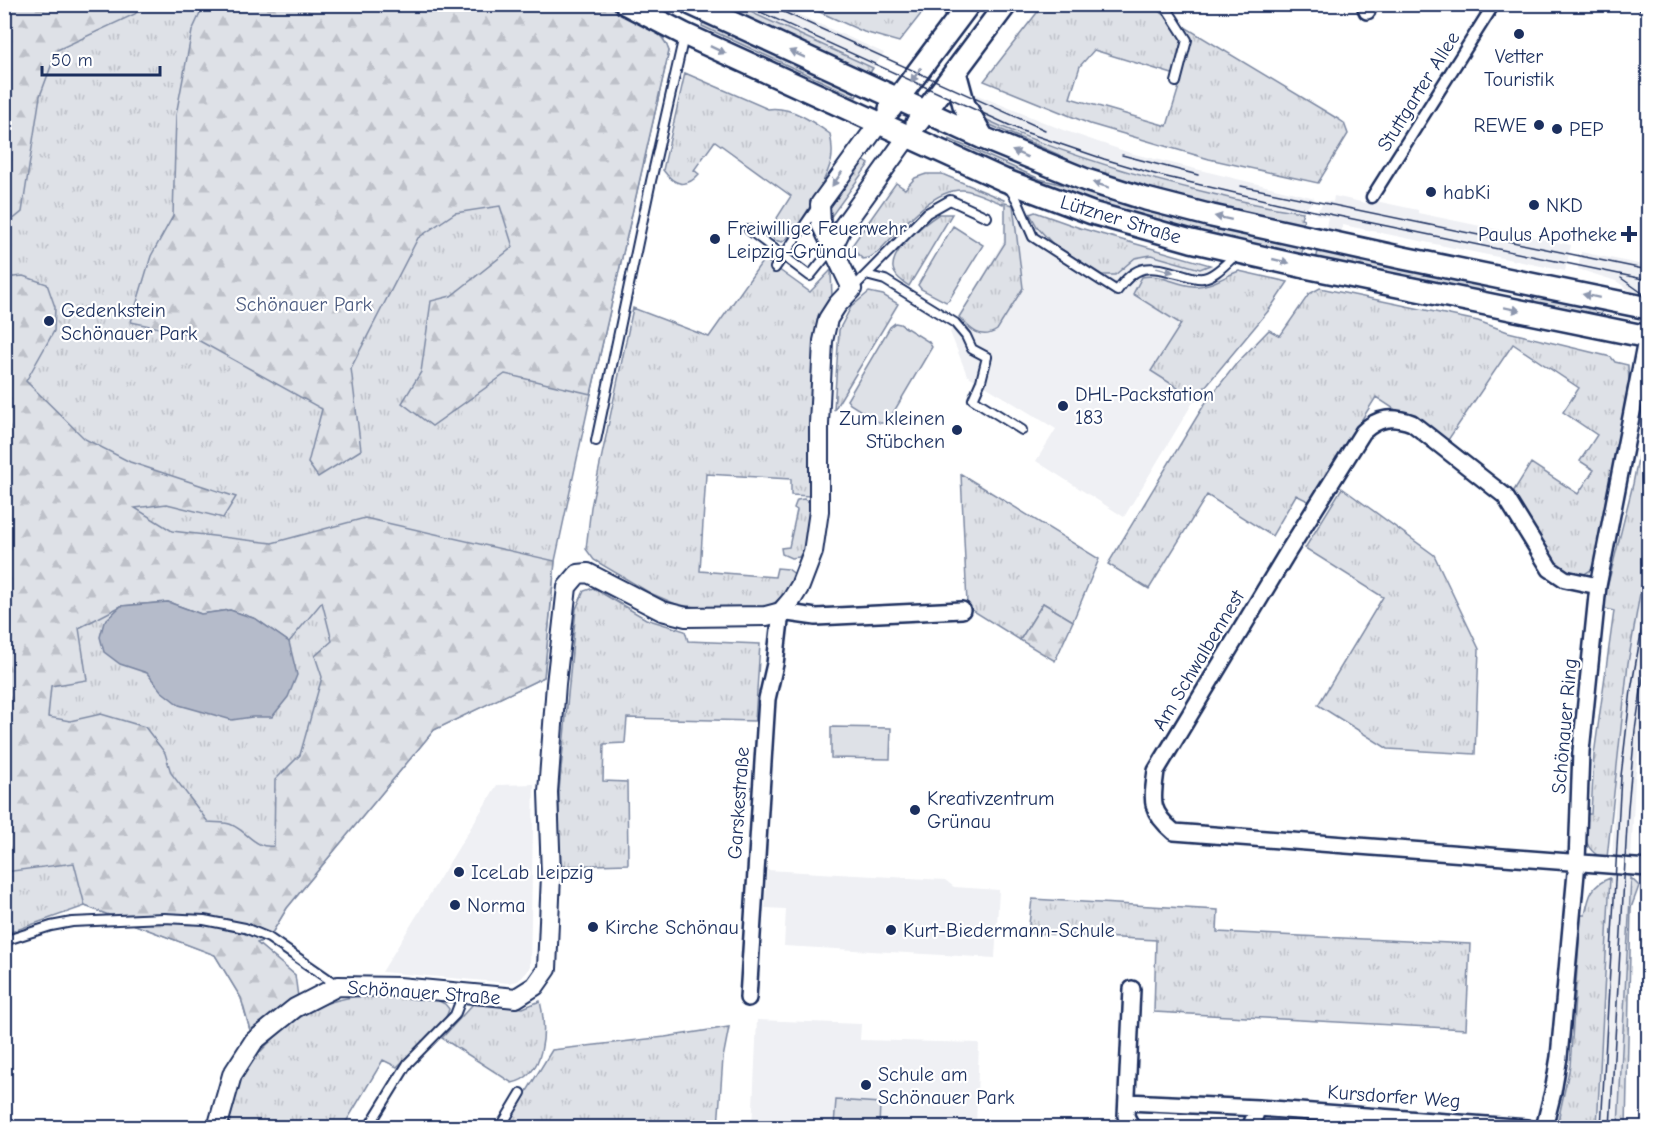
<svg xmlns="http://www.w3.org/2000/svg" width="1653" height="1132" font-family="'Comic Neue',sans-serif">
<defs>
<pattern id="grass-tufts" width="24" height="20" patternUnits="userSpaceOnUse" patternTransform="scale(1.5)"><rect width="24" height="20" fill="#dee1e7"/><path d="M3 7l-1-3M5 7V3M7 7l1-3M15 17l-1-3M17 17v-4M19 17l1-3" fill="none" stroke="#bec1c9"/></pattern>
<pattern id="forest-firs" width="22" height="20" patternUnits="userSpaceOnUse" patternTransform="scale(1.5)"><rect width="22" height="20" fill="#dee1e7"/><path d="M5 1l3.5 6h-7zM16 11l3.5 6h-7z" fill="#bec1c9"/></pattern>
</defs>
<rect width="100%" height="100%" fill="#fff"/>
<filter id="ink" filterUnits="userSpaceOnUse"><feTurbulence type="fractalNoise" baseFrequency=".0167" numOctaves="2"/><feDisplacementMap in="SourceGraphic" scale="12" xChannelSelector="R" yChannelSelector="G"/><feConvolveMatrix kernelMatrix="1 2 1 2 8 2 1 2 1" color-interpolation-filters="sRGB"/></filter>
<g filter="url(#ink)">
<path fill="#eff0f4" d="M735,5H777L884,53L873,68Z
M975,94L1063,130L1130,153L1315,198L1303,212L1292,211L1195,190L1125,171L1056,148L978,116Z
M1334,196L1370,204L1371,200L1418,210V213L1571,245L1565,271L1343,225L1341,234L1325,232L1328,217L1314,214L1326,201L1333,202Z
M1005,203L1080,228L1166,253L1210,265L1286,282L1251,332L1195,399L1124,517L1036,461L1056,429L967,375L950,332L1003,242Z
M1581,252L1648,266V299L1641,298L1616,281L1578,269Z
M1648,547V678L1635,779L1618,1127L1598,1128L1618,747L1628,663Z
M534,784L530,966L527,972L518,981L509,983L382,972L497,785Z
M767,870L945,880L954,887L999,890L995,958L784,946L786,909L765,908Z
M757,1020L861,1024L860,1040L979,1043L976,1127L752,1128Z"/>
<path fill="url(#grass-tufts)" stroke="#7c88a2" stroke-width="1.5" fill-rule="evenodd" d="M4,5H607L663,38L669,51L591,394L555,561L544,677L434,730L287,908L269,938L257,943L295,975L250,1030L241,998L215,955L85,906L5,934Z
M709,5H735L873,68L868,76Z
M804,5H928L899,42L864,32Z
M1043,5H1154L1155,9L1338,119L1344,123L1348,134L1318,183L1209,159L1090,124L984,81ZM1094,50L1182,77L1167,126L1070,98L1080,66Z
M704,20L859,91L856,97L702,26Z
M685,73L768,109C791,106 812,121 830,134C832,143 833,153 831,162C825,181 799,232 782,242L774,240L770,229L791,196L715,141L694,170L699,174C686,189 674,185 663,170Z
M978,116C1053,151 1132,175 1213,194C1242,201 1272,209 1303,212L1301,218L1304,219L1302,227L1205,206L1092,172L1057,154L988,124Z
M949,139L1040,179L1304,244L1301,257L1110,211L947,147Z
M863,160L869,164L830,218L826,212Z
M926,174H942L1004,200L1003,204C991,200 976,191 963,190C932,188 899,231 878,252L869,258L863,259C857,254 854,251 853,244L896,183L905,189L915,178Z
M1005,203L1013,205L1023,288L997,330C981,341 970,329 959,317L1005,243Z
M1035,212L1080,228L1210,265L1200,269L1151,255L1135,258L1115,275H1102L1052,243L1038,228L1030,214Z
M939,214H952L909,286C903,282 894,276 893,268C891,249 925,223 939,214Z
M1319,247L1477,281L1488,297L1316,260Z
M764,259L810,292L831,270L832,297L816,327L811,496L791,495V479L706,474L700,571L775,577L777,568L788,569L797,576L790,589L773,604L750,612L678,605L650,593L594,560L586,549L591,507L633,308L709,337Z
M1239,271L1288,282L1269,310L1195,399L1151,371L1181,324L1133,294L1142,277C1161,273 1175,285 1193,286C1208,288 1225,276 1239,271Z
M1320,288L1478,321L1508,332L1611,357L1615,362L1628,365L1629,381L1596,560L1591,570L1583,575L1566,572L1551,560L1513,492L1531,463L1578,494L1594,470L1580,461L1597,435L1563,412L1579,388L1513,344L1446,443L1376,397L1310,502L1296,495L1272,536L1207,495L1149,589L1108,564L1204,405L1236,364L1269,330L1280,336L1309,294Z
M1528,291L1603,306L1600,319L1538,307Z
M869,292L883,295L898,304L834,410L839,330L851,307Z
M1648,407V547L1628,663L1607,858C1583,854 1584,833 1585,814H1591L1594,755L1614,611L1602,608L1633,484Z
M961,474L1099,559L1073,621L1043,603L1020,640L972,610L967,604Z
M1342,488L1434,555L1479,649L1475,754L1388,749L1318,705L1383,597L1305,548Z
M804,499L811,503C810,519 810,544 799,557L791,558L782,554L781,548L789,547L797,510L794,508L797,500Z
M593,588L646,619L685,631L688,641L760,644L755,721L627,718L625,743L604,744L603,781L627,782L628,864L559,866V791L576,609L584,591Z
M1610,878L1597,1127L1550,1128L1552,1120L1558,1121L1570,1066L1581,915H1585C1589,896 1591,885 1610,878Z
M1631,878L1639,886L1631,908L1626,1127H1618Z
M1032,899L1218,910L1217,932L1470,944L1466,1029L1154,1012L1156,940L1028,933Z
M369,994L437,1000L445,1004L449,1009C445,1029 411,1052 397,1067L383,1060L343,1127L227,1128C230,1111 234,1093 241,1078C253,1053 294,1018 319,1006C335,999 352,997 369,994Z
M540,1001C547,1029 546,1076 512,1083L442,1038L473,1004L523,1008Z
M729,1027L723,1058L718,1127H505L552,1050L665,1037Z"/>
<path fill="url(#forest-firs)" stroke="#7c88a2" stroke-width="1.5" fill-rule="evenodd" d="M5,4L143,5L135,14L57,50L40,96L22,212L5,226Z
M204,5H607C627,15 663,27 669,51L591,394L505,374L432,426L402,403L421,372L431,301L451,296L513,247L500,206L455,213L418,238L351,368L361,450L318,477L308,463L322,409L187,334L131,322L151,256L173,216L176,115L192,31Z
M23,276L47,284L55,307L54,331L26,381L85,439L130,462L236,497L223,518L167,504L135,508L172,531L272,543L365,518L555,561L544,677L434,730L287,908L269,938L257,943L295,975L298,997L250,1030L241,998L215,955L85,906L74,863L5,872L4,278ZM168,602L201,614L230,610L256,619L289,642L322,602L332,641L315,656L322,677L300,755L275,780L274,846C255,849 248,832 232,825C226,822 215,823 208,822L171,773L165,753L145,727L101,714L70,721L48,717L51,686L87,680L79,628L121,606Z
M1043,603L1073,621L1055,661L1020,640Z"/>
<path fill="#dee1e7" stroke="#7c88a2" stroke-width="1.5" d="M953,226L983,245L949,300L946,302L921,289L918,285Z
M895,323L900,324L929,342L932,347L889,420L885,423H880L850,404L847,400L890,327Z
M831,727L891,728L890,759L831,758Z
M836,1100L880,1103L879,1127H883H808V1123L834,1125Z"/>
<path fill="#b5bbca" stroke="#77839f" stroke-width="1.5" d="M168,602L201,614L230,610L256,619L289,642L297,675L288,697L272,717H252L232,720L179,705L161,691L147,673L120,664L104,652L100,637L104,622L121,606Z"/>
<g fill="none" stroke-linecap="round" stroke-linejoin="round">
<g stroke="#1b2f5e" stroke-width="12">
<path id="service" d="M1164,4L1187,40L1176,82
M1010,189L1017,200L1033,237L1117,291C1138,260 1153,267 1185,275C1191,277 1197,279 1203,278C1215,277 1228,261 1237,254
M749,230L810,276L831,250
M775,268L817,207
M866,275L885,280L955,323L966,336L972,349L987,357L981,381L973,399L1022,430
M853,288L927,213L950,200L987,217
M596,441L651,181L684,36
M4,941L51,926L72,922L164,918L204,920L245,928L269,938L337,985
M368,1128L408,1063L455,1015L463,994
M500,1128L521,1093"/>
</g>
<g stroke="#1b2f5e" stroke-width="15">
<path id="pedestrian" d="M1644,4L1648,10
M1372,197L1494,4"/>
</g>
<g stroke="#1b2f5e" stroke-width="20">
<path id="minor" d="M1365,4L1367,11
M1598,586L1565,579L1550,569L1505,496L1412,423C1393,416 1378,417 1363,432L1289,550L1156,771C1152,801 1149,811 1174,832L1648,868
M748,998L767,699L775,664L781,612L816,617L962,610
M1127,1102L1258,1108L1527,1128
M1132,1128L1126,1116L1132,989
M1250,1128L1258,1108
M1544,1128L1553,1092L1559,1057L1577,862L1581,751L1598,586L1648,330"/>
</g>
<g stroke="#1b2f5e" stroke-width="22">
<path id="tertiary" d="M832,249L842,228L908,136
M217,1128L232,1075L254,1041L295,1008L338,986L399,987L516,998L535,986L547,969L551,875L548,792L556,684L567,587L578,574L588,573L662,611L686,617L766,616L781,612L792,599L800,586L813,552L819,511V424L823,341L828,319L837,305L852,289L821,224L820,204L879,123"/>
</g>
<g stroke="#1b2f5e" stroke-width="26">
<path id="secondary" d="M626,4L684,34L1004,180L1092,213L1191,241L1305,267L1648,337
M691,4L983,138L1086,180L1146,199L1212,216L1403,258L1648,308
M955,72L964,105L983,138
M890,109L969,4
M917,123L1006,4"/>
</g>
<use href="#service" stroke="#fff" stroke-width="8"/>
<use href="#pedestrian" stroke="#fff" stroke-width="10"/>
<use href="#minor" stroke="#fff" stroke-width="15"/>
<use href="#tertiary" stroke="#fff" stroke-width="18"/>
<use href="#secondary" stroke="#fff" stroke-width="21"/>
<path stroke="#1b2f5e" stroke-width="1.5" d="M743,4L1022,131L1104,159L1158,175L1295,207L1648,280
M766,4L1045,130
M1122,155L1198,175
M1241,186L1648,270
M1621,278L1648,297
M1601,1128L1621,776L1631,690L1648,594
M1610,1128L1628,808L1635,730L1648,645"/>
</g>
<defs><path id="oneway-solid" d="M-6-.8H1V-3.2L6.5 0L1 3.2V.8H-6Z" transform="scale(1.5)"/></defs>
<g fill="#8d97ae">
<use href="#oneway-solid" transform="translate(718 50) rotate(25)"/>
<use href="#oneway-solid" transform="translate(797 54) rotate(-156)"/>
<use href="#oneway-solid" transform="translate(916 75) rotate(126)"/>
<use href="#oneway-solid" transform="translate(1020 154) rotate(-157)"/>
<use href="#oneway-solid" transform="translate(837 179) rotate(125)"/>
<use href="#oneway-solid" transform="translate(1101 185) rotate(-163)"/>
<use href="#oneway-solid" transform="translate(1223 218) rotate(-168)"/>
<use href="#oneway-solid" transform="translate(1281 261) rotate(13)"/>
<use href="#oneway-solid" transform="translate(1165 270) rotate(15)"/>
<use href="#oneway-solid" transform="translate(1591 296) rotate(-168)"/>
<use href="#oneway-solid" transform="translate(1512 309) rotate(12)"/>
</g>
</g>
<g fill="#1b2f5e" stroke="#fff" stroke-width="2">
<circle cx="1519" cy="34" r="6"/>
<circle cx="1539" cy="125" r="6"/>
<circle cx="1557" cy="129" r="6"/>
<circle cx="1431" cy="192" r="6"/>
<circle cx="1534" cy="205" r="6"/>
<path d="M1626 225h6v6h6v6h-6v6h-6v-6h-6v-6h6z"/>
<circle cx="715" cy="239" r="6"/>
<circle cx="49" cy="321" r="6"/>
<circle cx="1063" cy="406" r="6"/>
<circle cx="957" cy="430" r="6"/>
<circle cx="915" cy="810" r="6"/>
<circle cx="459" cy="872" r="6"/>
<circle cx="455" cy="905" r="6"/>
<circle cx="593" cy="927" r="6"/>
<circle cx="891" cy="930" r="6"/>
<circle cx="866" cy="1085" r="6"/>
</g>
<g text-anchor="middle" stroke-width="4.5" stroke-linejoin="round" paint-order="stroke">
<g font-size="20" fill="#1b2f5e" stroke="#fff" text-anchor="start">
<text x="1519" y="63" text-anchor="middle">Vetter<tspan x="1519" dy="23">Touristik</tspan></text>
<text x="1527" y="132" text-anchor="end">REWE</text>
<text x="1569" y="136">PEP</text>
<text x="1443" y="199">habKi</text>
<text x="1546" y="212">NKD</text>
<text x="727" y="235">Freiwillige Feuerwehr<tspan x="727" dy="23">Leipzig-Grünau</tspan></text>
<text x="1617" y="241" text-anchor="end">Paulus Apotheke</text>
<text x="61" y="317">Gedenkstein<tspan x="61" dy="23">Schönauer Park</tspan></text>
<text x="1075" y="401">DHL-Packstation<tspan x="1075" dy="23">183</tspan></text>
<text x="945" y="425" text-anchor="end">Zum kleinen<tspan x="945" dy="23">Stübchen</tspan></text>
<text x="927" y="805">Kreativzentrum<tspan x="927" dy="23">Grünau</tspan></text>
<text x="471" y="879">IceLab Leipzig</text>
<text x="467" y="912">Norma</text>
<text x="605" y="934">Kirche Schönau</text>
<text x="903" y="937">Kurt-Biedermann-Schule</text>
<text x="878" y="1081">Schule am<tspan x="878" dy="23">Schönauer Park</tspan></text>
</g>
<g font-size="20" fill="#1b2f5e" stroke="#fff">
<text transform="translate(1418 91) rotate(-58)" y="7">Stuttgarter Allee</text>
<text transform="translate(1121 219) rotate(17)" y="7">Lützner Straße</text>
<text transform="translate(1198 660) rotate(-59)" y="7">Am Schwalbennest</text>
<text transform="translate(1564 726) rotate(-85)" y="7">Schönauer Ring</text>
<text transform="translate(738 803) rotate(-86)" y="7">Garskestraße</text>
<text transform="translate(424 992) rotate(4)" y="7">Schönauer Straße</text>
<text transform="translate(1394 1096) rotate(4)" y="7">Kursdorfer Weg</text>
</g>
<g font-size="20" fill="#4c5c80" stroke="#fff">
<text x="304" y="311">Schönauer Park</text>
</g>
</g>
<rect width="1653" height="1132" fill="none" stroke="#fff" stroke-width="24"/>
<rect x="12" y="12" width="1629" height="1108" fill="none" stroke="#1b2f5e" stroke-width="2" filter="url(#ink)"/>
<path d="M42 66v9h118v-9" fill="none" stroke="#1b2f5e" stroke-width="3"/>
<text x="51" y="66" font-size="18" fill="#1b2f5e" stroke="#ffffff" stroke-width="4.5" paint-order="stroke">50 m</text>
</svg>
